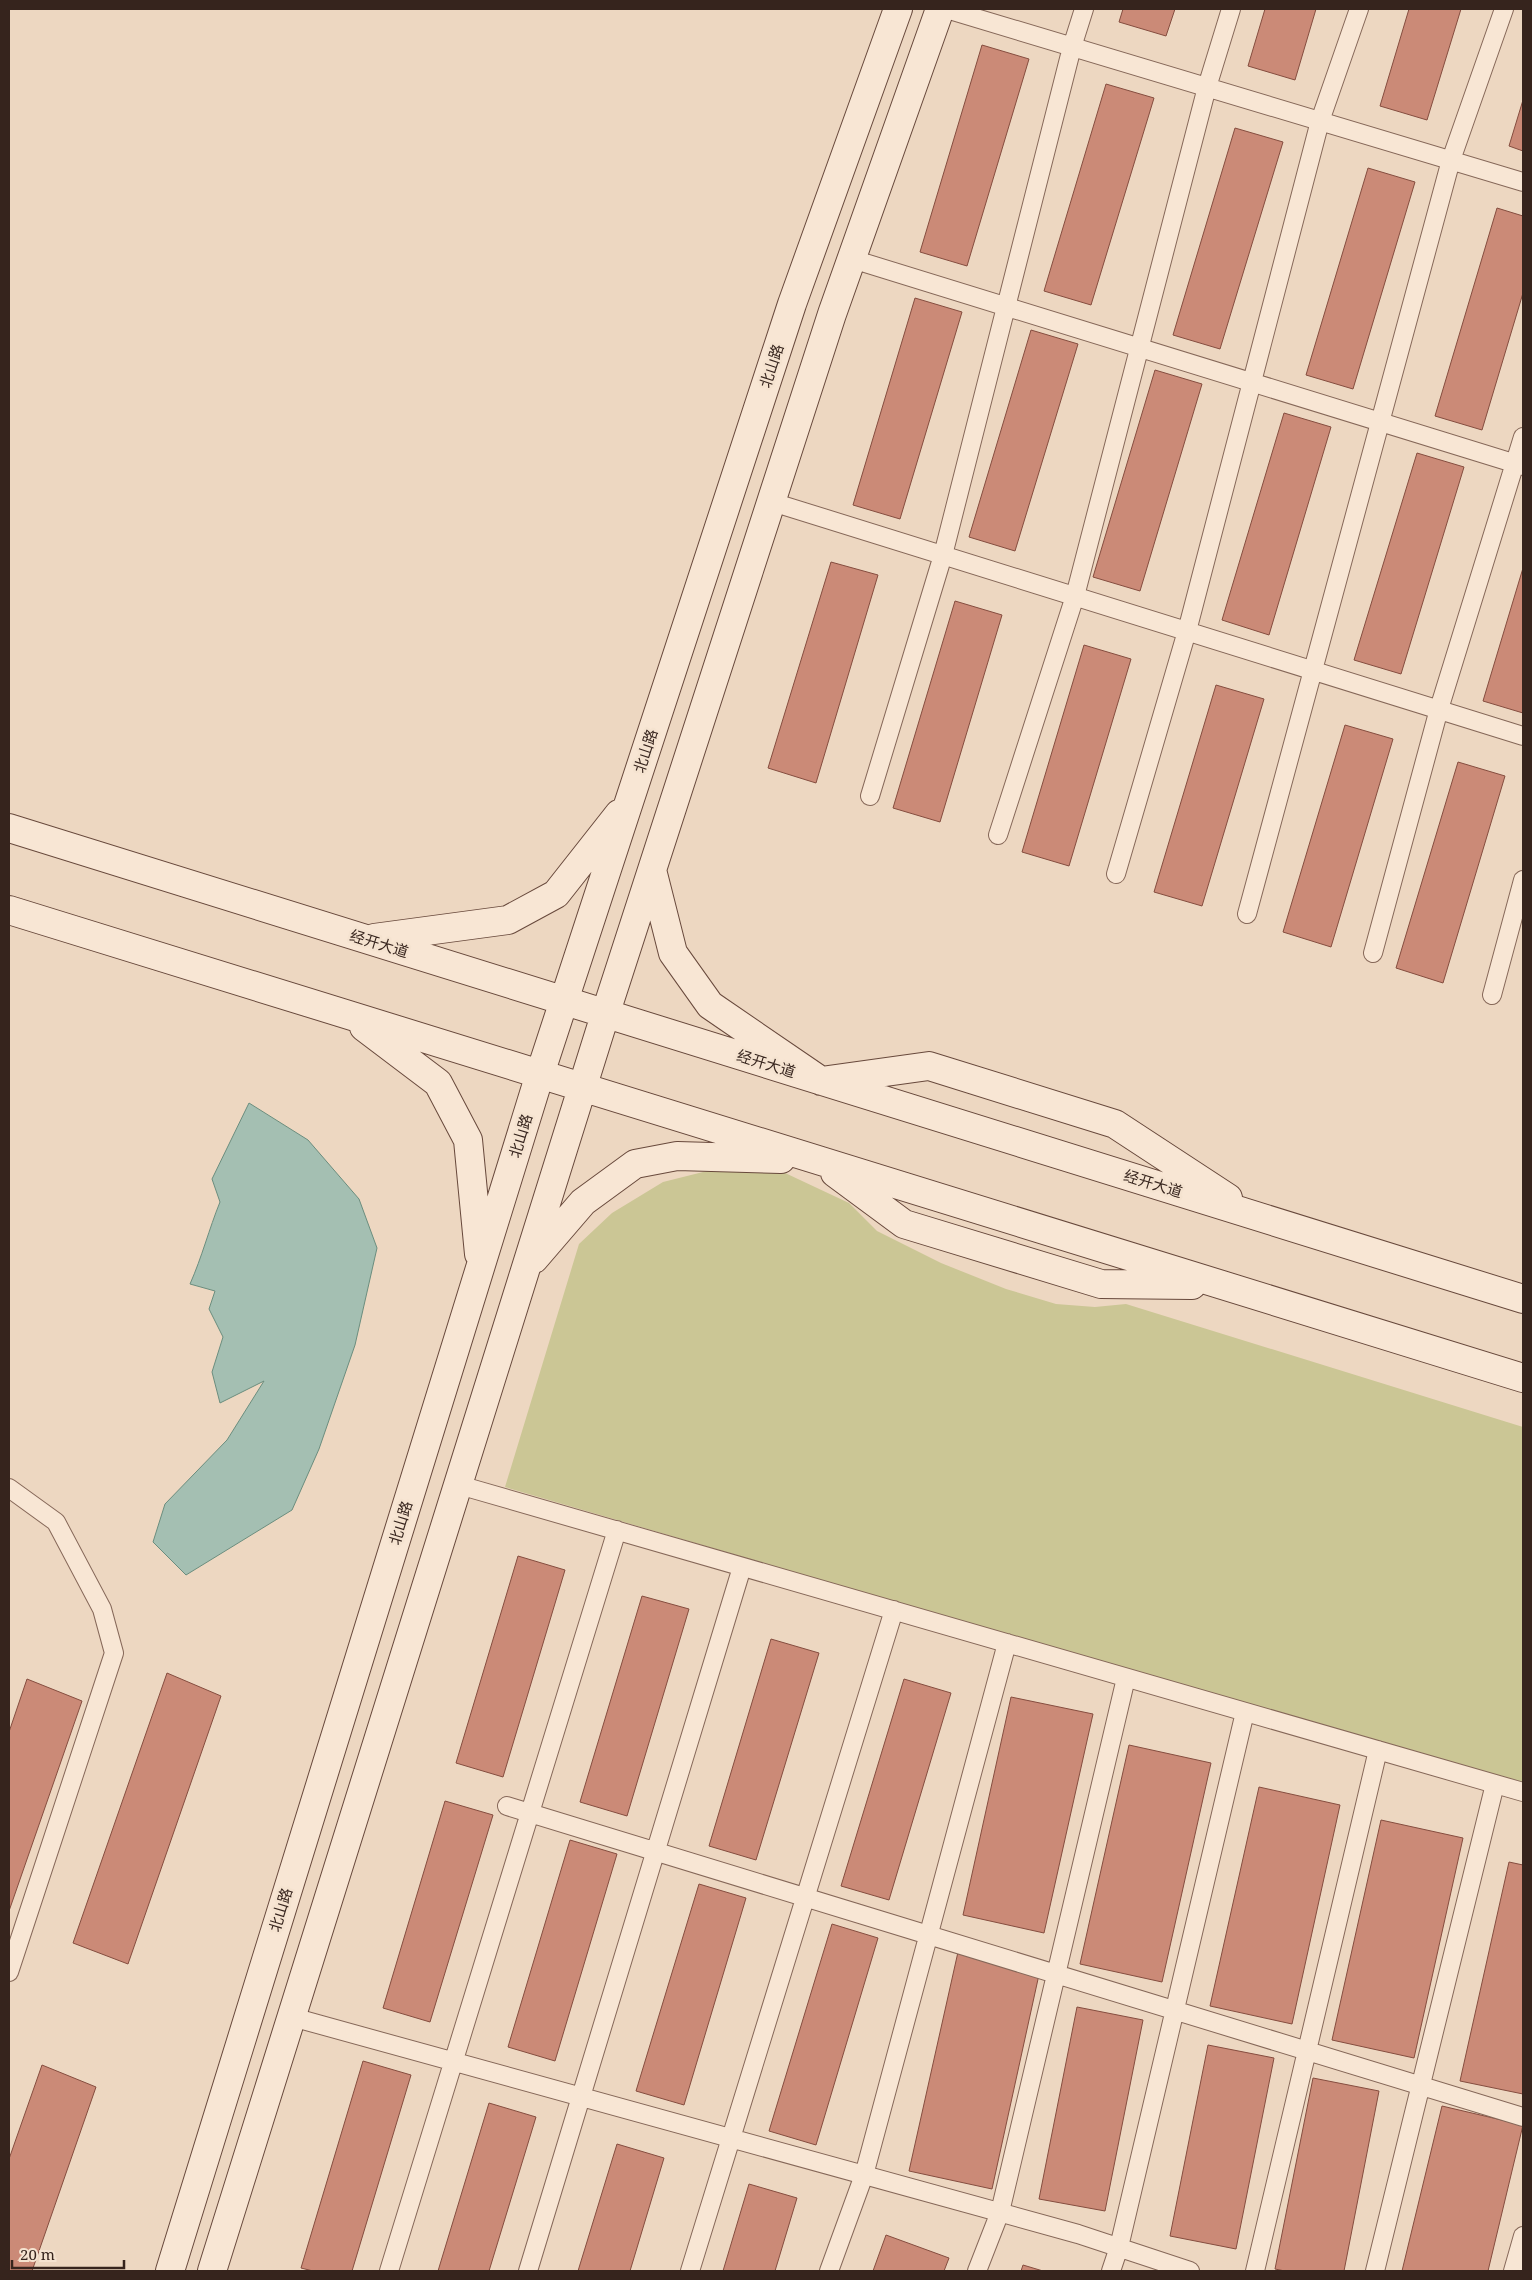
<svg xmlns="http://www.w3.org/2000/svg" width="1532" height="2280" font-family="'Noto Serif','Noto Sans SC',serif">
<rect width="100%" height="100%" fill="#edd7c1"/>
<path fill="#cbc695" d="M719,1168L783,1172L849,1203L877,1231L941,1263L1006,1289L1056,1304L1095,1307L1126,1304L1523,1427V1787L505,1487L579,1244L612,1213L663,1182Z"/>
<path fill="#a4bfb2" stroke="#6b8d7e" d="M249,1103L308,1140L359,1199L377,1248L355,1345L319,1449L292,1510L186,1575L153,1542L165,1504L227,1440L264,1381L220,1403L212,1372L223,1337L209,1309L215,1291L190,1284C202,1257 209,1229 220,1202L212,1179Z"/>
<path fill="#cb8a77" stroke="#854d3f" d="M1123,9H1175L1166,36L1119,22Z
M1265,9H1316L1295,80L1248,66Z
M1409,9H1461L1427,120L1380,106Z
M982,45L1029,59L967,266L920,252Z
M1106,84L1154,98L1091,305L1044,291Z
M1523,100V151L1509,146Z
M1235,128L1283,142L1220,349L1173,335Z
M1368,168L1415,182L1353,389L1306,375Z
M1497,208L1523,216V293L1482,430L1435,416Z
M915,298L962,312L900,519L853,505Z
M1031,330L1078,344L1015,551L969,537Z
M1155,370L1202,384L1140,591L1093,577Z
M1284,413L1331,427L1269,635L1222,620Z
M1417,453L1464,467L1401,674L1354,660Z
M831,562L878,575L816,783L768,768Z
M1523,568V713L1483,701Z
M955,601L1002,615L940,822L893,808Z
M1084,645L1131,659L1069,866L1022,852Z
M1216,685L1264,699L1202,906L1154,892Z
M1345,725L1393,739L1331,947L1283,932Z
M1458,762L1505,776L1443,983L1396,968Z
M518,1556L565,1570L503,1777L456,1763Z
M642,1596L689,1609L627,1816L580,1802Z
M771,1639L819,1653L756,1860L709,1846Z
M167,1673L221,1696L128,1964L73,1943Z
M27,1679L82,1701L9,1911V1732Z
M904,1679L951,1693L889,1900L841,1886Z
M1011,1697L1093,1714L1044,1933L963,1915Z
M1129,1745L1211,1763L1162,1982L1080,1964Z
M1259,1787L1340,1805L1292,2024L1210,2006Z
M445,1801L493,1815L430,2022L383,2008Z
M1381,1820L1463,1838L1414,2058L1332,2040Z
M570,1840L617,1854L555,2061L508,2047Z
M1509,1862L1523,1865V2094L1460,2081Z
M699,1884L746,1898L684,2105L636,2091Z
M832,1924L878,1938L816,2145L769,2131Z
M958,1952L1040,1970L992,2189L909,2171Z
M1077,2007L1143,2020L1105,2211L1039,2199Z
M1208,2045L1274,2058L1236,2249L1170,2236Z
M363,2061L411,2075L352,2271H313L301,2268Z
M42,2065L96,2087L32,2271H9V2159Z
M1313,2078L1379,2091L1344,2271H1285L1275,2269Z
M489,2103L536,2117L489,2271H438Z
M1442,2106L1523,2125L1488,2271H1402Z
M617,2144L664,2158L630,2271H578Z
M749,2184L797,2198L775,2271H723Z
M886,2235L949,2258L944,2271H873Z
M1023,2265L1043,2271H1021Z"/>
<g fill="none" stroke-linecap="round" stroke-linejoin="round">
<g stroke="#866859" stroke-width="20">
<path id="lane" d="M946,9L1523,182
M852,259L1523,466
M772,502L1523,736
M870,796L943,555L1072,47L1084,9
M998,835L1075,596L1207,87L1231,9
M1116,874L1187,631L1320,121L1359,9
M1247,914L1451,160L1504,9
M1373,953L1439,709L1523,437
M1492,995L1523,880
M459,1485L1523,1792
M9,1488L56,1522L102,1609L114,1653L9,1972
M507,1806L1523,2117
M292,2017L1078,2234L1190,2271
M389,2271L617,1530
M528,2271L742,1567
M690,2271L894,1610
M829,2271L864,2175L1007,1643
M977,2271L1000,2212L1126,1678
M1111,2271L1119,2247L1245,1712
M1255,2271L1378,1750
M1375,2271L1495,1784
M1513,2271L1523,2236"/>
</g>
<g stroke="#68493c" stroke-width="30">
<path id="secondary" d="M9,828L1523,1299
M652,870L673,953L710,1005L821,1081L929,1066L1115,1124L1228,1198
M9,910L1523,1378
M374,938L508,920L556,894L619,814
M364,1027L438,1083L468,1140L479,1254
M835,1173L904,1224L1101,1284L1192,1285
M534,1259L583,1202L635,1164L677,1156L781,1159
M170,2271L540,1074L792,304L898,9
M212,2271L605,1015L832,314L940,9"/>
</g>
<use href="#lane" stroke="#f8e6d4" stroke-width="18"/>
<use href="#secondary" stroke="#f8e6d4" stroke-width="28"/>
</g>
<g text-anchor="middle" stroke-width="5" stroke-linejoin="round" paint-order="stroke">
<g font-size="15" fill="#36241d" stroke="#f5e3d0">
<text transform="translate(772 366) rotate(-72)" y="5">北山路</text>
<text transform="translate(646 751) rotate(-72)" y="5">北山路</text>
<text transform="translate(379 944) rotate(17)" y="5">经开大道</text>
<text transform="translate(766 1064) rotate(17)" y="5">经开大道</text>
<text transform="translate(521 1136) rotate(-73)" y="5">北山路</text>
<text transform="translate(1153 1184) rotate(17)" y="5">经开大道</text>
<text transform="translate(401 1523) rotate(-73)" y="5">北山路</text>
<text transform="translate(281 1910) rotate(-73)" y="5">北山路</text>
</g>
</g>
<rect width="1532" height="2280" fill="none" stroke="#36241d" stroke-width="20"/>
<path d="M12 2260v8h112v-8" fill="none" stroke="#36241d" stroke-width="2.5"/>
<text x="20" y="2260" font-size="15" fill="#36241d" stroke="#f5e3d0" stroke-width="4" paint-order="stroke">20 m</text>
</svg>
